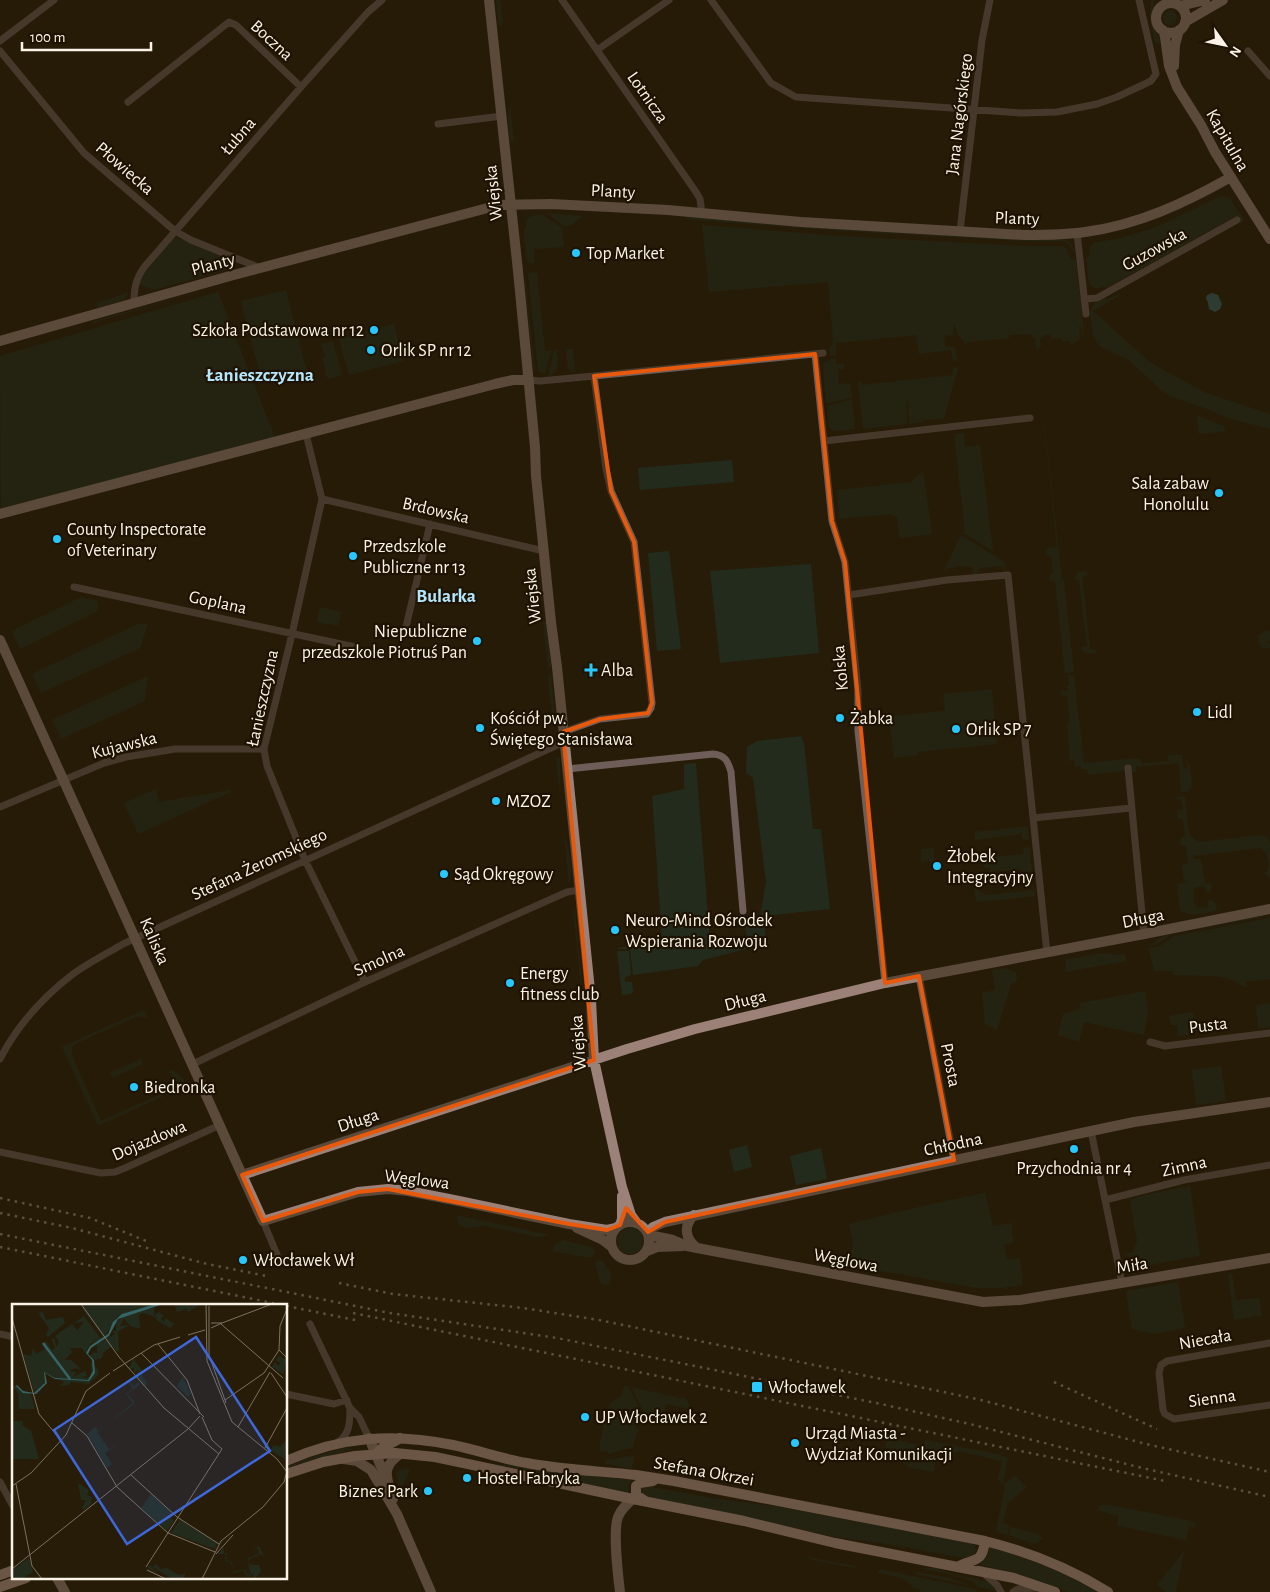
<svg xmlns="http://www.w3.org/2000/svg" width="1270" height="1592" font-family="'Alegreya Sans',sans-serif">
<rect width="100%" height="100%" fill="#271c08"/>
<path fill="#232c1c" d="M496,0H500L503,25L499,26Z
M1151,0H1154C1154,7 1150,13 1151,20C1152,29 1160,35 1160,43H1155L1150,20Z
M1163 18a7 7 0 1 1 14 0a7 7 0 1 1-14 0Z
M510,105L514,141L510,142L508,120Z
M1221,196L1229,198L1244,219L1243,221L1234,226L1240,221L1236,216L1106,288L1104,286C1098,289 1093,290 1089,283L1086,258L1089,257L1090,247L1093,243L1121,238L1154,228Z
M547,213L583,216L571,225L563,226Z
M542,214L562,228L564,247L534,249L535,262L532,264L527,261L523,229L526,228V221L529,217Z
M686,216L1029,240L1062,239L1070,242L1075,250L1073,251L1069,244L1064,241H1028L845,231L686,219Z
M702,225L840,236L1022,246H1062L1066,248C1069,254 1069,259 1076,260L1084,335L1083,338L1081,326H1079L1080,338L1075,343L1070,345V341H1063L1062,338L1052,339L1049,334L1044,335L1040,339L1041,347L1036,349L1062,579L1064,580L1074,672L1065,673L1055,581H1050L1049,578L1050,575L1053,573L1051,556L1047,555L1046,551L1048,548L1057,547L1035,338H1033L1032,334L1009,335V338L970,342L965,344L958,335L955,325H953L954,335L944,336L945,347H955L957,359L953,361L951,350L919,354L916,335L836,343V355H830L829,347L832,346L833,339L828,282L709,292Z
M174,238H178L233,261L224,270L154,290L138,284L144,272Z
M533,272L537,273L545,351H551L545,374L538,371L528,273Z
M525,276L535,372L533,367L524,278Z
M216,287L102,320L91,325L94,321Z
M286,290L307,372L262,383L241,301Z
M129,292L124,300L97,308V303Z
M218,292L276,440L1,508L0,356Z
M1119,294V296L1093,311L1151,363L1206,393L1270,414V429L1228,418L1202,407L1170,396L1161,390L1129,360L1099,346L1093,336L1090,312L1094,304L1105,297L1107,300Z
M394,324L403,361L349,375L339,339Z
M333,341L342,375L328,379L324,371H326L322,358L325,357L321,344Z
M566,349H573L575,373L568,368Z
M554,350H556C559,361 560,371 548,377Z
M832,359H836V364H844V369H838L839,384L850,383L852,397L826,404L823,365L824,363Z
M953,367L958,368L944,418L923,420V422L909,424L908,401H906L907,424L863,429L858,382L861,381L862,385L953,375Z
M852,399L855,429L833,431L829,427L827,406Z
M1197,415L1223,426L1226,431L1199,434Z
M964,433L965,447L980,445L993,551L962,532H965L954,434Z
M732,460L734,482L640,490L638,468Z
M923,471L932,534L899,538L897,517L889,514L839,519L837,490L911,482Z
M962,536L1005,562L1006,572L1004,571L1003,566L979,568L978,575H973V567L955,566V568H947L942,575L960,537Z
M669,551L681,649L657,651L648,553Z
M811,564L819,653L720,663L710,571Z
M1086,571L1088,575L1082,576L1090,649L1097,650L1095,653C1089,654 1085,654 1081,649L1082,647L1087,646L1085,631L1086,629L1085,628L1079,580L1074,579L1079,572Z
M81,597L97,601L98,611L20,649L12,631Z
M320,607L341,612L338,626L317,622Z
M543,622H547L551,666L549,668H548Z
M138,624H148L140,648L41,693L32,674Z
M1265,631H1270V642L1269,641L1267,642L1268,644L1270,643V648H1262L1258,641L1259,635Z
M1068,674H1069L1070,676H1074L1084,763L1140,758L1141,764L1169,761L1168,755H1182L1184,769L1188,768L1186,759L1190,767L1192,788H1190V791L1181,792L1179,763L1136,767V772H1132L1131,767L1125,768V771L1088,775L1087,769H1081V766L1075,767L1074,760L1066,761L1070,758L1067,724L1070,723L1067,696L1062,695L1060,691H1068L1067,688H1066L1069,685Z
M548,675H551L556,716L552,717Z
M148,676L145,701L61,739L52,720Z
M992,689L997,744L918,752V755L894,758L889,716L945,711L943,694Z
M801,736L804,743L813,829H821L830,909L764,916L766,941L753,942L746,934L745,924L759,922L766,882L753,778L746,773L747,747L757,741Z
M560,757V795L556,758Z
M696,763L710,941L739,938L750,948L703,960L698,966L633,975L630,949H617V948L646,944L662,940L652,796L684,789V764Z
M156,789L159,802L230,790L231,792L138,834L124,803Z
M1185,796L1189,834L1198,842L1260,835L1268,837L1270,843V880L1267,875L1262,873L1267,871C1270,864 1268,852 1261,848L1193,856V859H1201L1205,884L1211,883C1212,888 1211,891 1207,893L1205,886L1194,888V902L1197,908L1208,907V900C1215,900 1216,904 1217,910C1206,913 1190,918 1180,910L1177,884L1189,881H1184L1182,867L1184,864L1188,863L1186,846H1182L1180,842L1181,838L1185,836L1183,819L1178,818L1177,810L1183,809L1181,799L1176,800L1178,797Z
M1028,826L1029,839L1023,840L1022,834L975,840V832Z
M564,834C568,846 575,873 569,884Z
M1028,847L1030,848L1032,870L1031,873H1021V869L990,872V868H984L983,858L1024,854L1023,848Z
M934,848V861L921,862V849Z
M974,887L985,895L1034,890L1035,896L976,902Z
M573,910H575L582,983L581,988Z
M1262,915V917L1171,934C1164,940 1159,944 1149,946L1165,935Z
M1270,918V979L1246,982L1247,988L1228,978L1211,976L1173,975V971H1154L1149,948L1160,946L1174,936Z
M617,951H629L631,975L625,977V982H632L633,992L631,994L622,995Z
M1101,953L1114,955L1125,954L1126,961L1066,972L1065,960Z
M1006,968L1016,973C1018,979 1017,983 1011,984L997,1030L985,1024L982,993L995,990L992,970Z
M1145,991L1148,1010L1144,1035L1084,1022L1079,1042L1059,1035L1058,1033L1063,1014L1079,1009L1080,1003Z
M1270,1003V1027L1258,1028L1256,1005Z
M144,1010L148,1019L142,1016L135,1017L75,1044L72,1048V1056L101,1121L174,1088L171,1078L172,1077L169,1071L172,1070C181,1074 185,1081 189,1090L176,1096L174,1091L100,1125H98L62,1047Z
M1193,1012L1195,1034L1178,1036L1177,1025H1171L1169,1016Z
M141,1059L143,1064L112,1078L110,1073Z
M1221,1066L1226,1101L1196,1105L1192,1070Z
M747,1145L752,1167L734,1172L729,1150Z
M821,1148L827,1179L796,1185L790,1156Z
M1190,1186L1200,1256L1143,1266L1125,1254L1133,1252L1137,1241L1130,1200L1140,1196Z
M985,1193L993,1226L1012,1223L1013,1227H1011L1014,1242L1004,1245L1007,1260L1020,1258L1023,1285L1002,1288H976L849,1265L853,1244L849,1224L927,1205Z
M456,1215L550,1235L537,1237L485,1226L465,1228L458,1224Z
M617 1241a13 13 0 1 1 26 0a13 13 0 1 1-26 0Z
M564,1240L593,1248L595,1251L594,1255L590,1258L553,1251L554,1245Z
M598,1260L602,1261C608,1268 614,1274 609,1284L605,1285L601,1283L600,1281L595,1262Z
M1232,1274L1236,1300L1259,1298L1262,1315L1234,1320L1228,1274Z
M1178,1282L1185,1328L1154,1334L1132,1329L1126,1291Z
M624,1386H628L641,1411L629,1409L630,1413L609,1409L610,1403L622,1395Z
M631,1387L648,1391L649,1393L653,1391L663,1394L664,1396L667,1395L677,1397L679,1399L682,1398H686L693,1414L691,1426L684,1424L687,1408H686L666,1404L662,1419L659,1417L656,1418L654,1416L651,1417L649,1414L646,1416Z
M609,1411L632,1415V1420L635,1421L634,1425H637L636,1429H639L632,1448L621,1450L608,1454V1452L600,1451L599,1449L604,1422L608,1416Z
M887,1438L924,1446L925,1440L997,1454L1008,1458L1003,1484L1015,1476L1027,1487L1008,1503L1003,1523L1010,1526L1007,1535L997,1532L996,1530L1005,1486L998,1480L1002,1461L958,1451L935,1463L934,1472L912,1468L901,1462L883,1458Z
M345,1448L354,1449L299,1464L286,1469V1467L311,1457Z
M630,1456L635,1457L631,1469L604,1463L607,1460Z
M501,1464L554,1472L631,1480V1481L629,1485L628,1493L501,1465Z
M408,1468L410,1470L400,1491L396,1474L399,1470Z
M646,1486L711,1498L786,1508L971,1543L974,1545L976,1550L973,1556L964,1558L882,1543L829,1536L770,1522L647,1497L641,1494L642,1488Z
M1102,1505H1109L1187,1520L1195,1523L1196,1525L1194,1527L1189,1526L1186,1540L1119,1526L1117,1524L1119,1516L1097,1510Z
M1011,1527L1034,1533L1043,1538L1039,1542L1035,1544L1009,1535Z
M990,1547C1028,1558 1064,1572 1098,1592H1069L1017,1574L980,1565L987,1557Z
M1184,1551L1176,1592H1166L1157,1585Z
M806,1557L855,1566V1568L813,1560Z
M919,1568H936L955,1575L985,1581L993,1585L997,1591L978,1587L973,1581L945,1573Z
M879,1569L975,1589L976,1592H920L921,1590L913,1588L911,1585L902,1578L878,1573Z
M915,1572L945,1577L972,1586L915,1574Z"/>
<path fill="#366567" d="M1212,293L1218,295L1222,304L1220,309L1215,312L1209,309L1208,302L1206,299L1207,295Z"/>
<g fill="none" stroke-linecap="round" stroke-linejoin="round">
<path stroke="#6e5d58" stroke-width="7" d="M562,0L696,192L700,199L702,213
M711,0L771,83L796,97L1021,113L1057,112L1097,104L1117,97L1151,81L1156,74L1139,0
M0,41L54,0
M597,50L669,0
M0,51L84,153L175,231L191,240L260,268
M1248,51L1270,76
M128,102L229,22L236,25L301,87
M438,124L502,116
M960,231L982,40L990,0
M1077,233L1086,314
M1084,299L1097,298L1237,220
M134,302C134,288 136,278 145,266L301,87L368,12L382,0
M815,354L832,521L845,562L858,690V731L885,983
M528,380L540,381L594,376L823,353
M306,434L322,499L292,634L264,749L267,766L305,860L365,982
M824,441L1030,418
M322,499L544,551
M74,587L355,647
M849,595L947,580L1008,575L1047,953
M405,631L430,524
M563,732L600,719L647,714L651,708L652,703L634,542L611,491L606,469L594,376
M1128,768L1144,934
M567,769L713,754C725,755 728,761 731,772L743,911
M0,807L104,763L126,757L175,749H264
M1033,818L1131,808
M919,976L954,1160
M1150,1042L1165,1046L1270,1033
M0,1059C17,1026 43,997 73,974C88,963 106,954 123,944L564,742
M193,1064L365,982L567,892L580,890
M1091,1131L1122,1283
M0,1152L91,1171L101,1173L115,1172L125,1168L220,1125
M1105,1200L1184,1180L1270,1165
M263,1221L278,1257
M310,1324L350,1408L359,1417L369,1438
M0,1334L14,1337
M1270,1343L1167,1361L1161,1365L1159,1373L1163,1410L1165,1414L1174,1419L1270,1405
M286,1394L334,1404L347,1400
M337,1443C350,1434 350,1423 350,1408
M0,1482L14,1508
M982,1572L997,1585L1001,1592
M1013,1592L1018,1589L1037,1588"/>
<path stroke="#9b8178" stroke-width="10" d="M489,0L518,271L535,447L536,476L551,622L557,667L591,1000L594,1060L622,1187L631,1215L636,1222
M1156 18a15 15 0 1 1 30 0a15 15 0 1 1-30 0Z
M1180,6L1205,0
M1185,22L1223,0
M1163,30L1165,37L1169,66L1177,87L1201,125L1215,152L1244,198L1270,239
M1174,66L1175,45L1179,30
M0,341L230,276L499,205L551,204L668,210L801,222L1024,235C1044,235 1065,235 1085,232C1138,225 1185,203 1231,177
M0,514L495,384L513,380H528
M0,640L263,1221L358,1192L388,1189L408,1191L454,1200L569,1224L607,1230L616,1228
M242,1175L627,1049L695,1029L885,983L1144,934L1270,909
M694,1215C683,1226 685,1239 697,1248
M611 1241a19 19 0 1 1 38 0a19 19 0 1 1-38 0Z
M620,1225L622,1219V1196
M577,1228L603,1240L612,1247
M648,1232L653,1227L665,1222L1091,1131L1134,1122L1270,1102
M649,1235L673,1240L687,1246L697,1248L983,1302L1020,1300L1270,1258
M647,1251L657,1247L683,1246
M369,1438L385,1476
M344,1459L357,1461L371,1470L397,1514L431,1592
M393,1499C387,1478 380,1468 400,1454
M57,1578L65,1592
M620,1592C618,1576 613,1530 618,1517C621,1509 627,1504 633,1499"/>
<path stroke="#bf9d91" stroke-width="10" d="M376,1454C382,1445 391,1445 400,1438
M286,1461C342,1436 394,1433 453,1445C478,1450 502,1459 527,1463C563,1470 600,1471 636,1475C649,1477 661,1479 674,1481L985,1541C1029,1552 1069,1568 1108,1592
M286,1474L323,1462L355,1456L395,1453L435,1457L633,1499L744,1521L835,1543L1014,1578L1055,1592
M645,1501L636,1495V1486L640,1483L653,1481
M959,1566C976,1558 982,1563 985,1541
M0,1575L14,1570
M0,1587L26,1578"/>
<path stroke="#9a9181" stroke-width="2.5" stroke-dasharray="2.5 5" stroke-linecap="butt" d="M0,1198L90,1218L146,1241
M0,1213L72,1228L207,1264L266,1276
M0,1234L390,1313L557,1338L881,1404L974,1425L1142,1468L1270,1497
M0,1247L360,1321
M339,1283L393,1294L523,1308L599,1320L934,1390L981,1400L1146,1444L1270,1472
M353,1313L1165,1481
M1054,1382L1157,1429"/>
</g>
<path d="M0 0H1270V1592H0ZM815,354L832,521L845,562L885,983L919,976L954,1160L665,1222L648,1232L626,1208L620,1225L607,1230L569,1224L388,1189L358,1192L263,1221L242,1175L594,1060L563,732L600,719L648,713L652,703L634,542L611,491L594,376Z" fill="#271c08" fill-opacity=".55" fill-rule="evenodd"/>
<path fill="none" stroke="#e8590c" stroke-width="4" stroke-linejoin="round" d="M815,354L832,521L845,562L885,983L919,976L954,1160L665,1222L648,1232L626,1208L620,1225L607,1230L569,1224L388,1189L358,1192L263,1221L242,1175L594,1060L563,732L600,719L648,713L652,703L634,542L611,491L594,376Z"/>
<g fill="#28c8ff" stroke="#1e1302" stroke-width="2">
<circle cx="576" cy="253" r="5"/>
<circle cx="374" cy="330" r="5"/>
<circle cx="371" cy="350" r="5"/>
<circle cx="1219" cy="493" r="5"/>
<circle cx="57" cy="539" r="5"/>
<circle cx="353" cy="556" r="5"/>
<circle cx="477" cy="641" r="5"/>
<path d="M588.5 662.5h5v5h5v5h-5v5h-5v-5h-5v-5h5z"/>
<circle cx="1197" cy="712" r="5"/>
<circle cx="840" cy="718" r="5"/>
<circle cx="480" cy="728" r="5"/>
<circle cx="956" cy="729" r="5"/>
<circle cx="496" cy="801" r="5"/>
<circle cx="937" cy="866" r="5"/>
<circle cx="444" cy="874" r="5"/>
<circle cx="615" cy="930" r="5"/>
<circle cx="510" cy="983" r="5"/>
<circle cx="134" cy="1087" r="5"/>
<circle cx="1074" cy="1149" r="5"/>
<circle cx="243" cy="1260" r="5"/>
<rect x="751" y="1381" width="12" height="12" rx="2.5"/>
<circle cx="585" cy="1417" r="5"/>
<circle cx="795" cy="1443" r="5"/>
<circle cx="467" cy="1478" r="5"/>
<circle cx="428" cy="1491" r="5"/>
</g>
<g text-anchor="middle" stroke-width="4.5" stroke-linejoin="round" paint-order="stroke">
<g font-size="18" fill="#fbf3e7" stroke="#1e1302">
<text transform="translate(272 40) rotate(43)" y="6">Boczna</text>
<text transform="translate(648 97) rotate(55)" y="6">Lotnicza</text>
<text transform="translate(959 114) rotate(-83)" y="6">Jana Nagórskiego</text>
<text transform="translate(238 136) rotate(-49)" y="6">Łubna</text>
<text transform="translate(1228 140) rotate(60)" y="6">Kapitulna</text>
<text transform="translate(125 168) rotate(41)" y="6">Płowiecka</text>
<text transform="translate(613 191) rotate(3)" y="6">Planty</text>
<text transform="translate(493 193) rotate(-96)" y="6">Wiejska</text>
<text transform="translate(1017 218) rotate(2)" y="6">Planty</text>
<text transform="translate(1154 249) rotate(-29)" y="6">Guzowska</text>
<text transform="translate(213 264) rotate(-15)" y="6">Planty</text>
<text transform="translate(436 510) rotate(13)" y="6">Brdowska</text>
<text transform="translate(532 596) rotate(-96)" y="6">Wiejska</text>
<text transform="translate(218 602) rotate(12)" y="6">Goplana</text>
<text transform="translate(840 668) rotate(-95)" y="6">Kolska</text>
<text transform="translate(262 698) rotate(-78)" y="6">Łanieszczyzna</text>
<text transform="translate(124 745) rotate(-14)" y="6">Kujawska</text>
<text transform="translate(259 864) rotate(-25)" y="6">Stefana Żeromskiego</text>
<text transform="translate(1143 918) rotate(-11)" y="6">Długa</text>
<text transform="translate(155 941) rotate(66)" y="6">Kaliska</text>
<text transform="translate(379 960) rotate(-24)" y="6">Smolna</text>
<text transform="translate(745 1000) rotate(-14)" y="6">Długa</text>
<text transform="translate(1208 1025) rotate(-7)" y="6">Pusta</text>
<text transform="translate(578 1043) rotate(-94)" y="6">Wiejska</text>
<text transform="translate(951 1065) rotate(79)" y="6">Prosta</text>
<text transform="translate(358 1120) rotate(-18)" y="6">Długa</text>
<text transform="translate(149 1140) rotate(-23)" y="6">Dojazdowa</text>
<text transform="translate(953 1144) rotate(-12)" y="6">Chłodna</text>
<text transform="translate(1184 1166) rotate(-12)" y="6">Zimna</text>
<text transform="translate(417 1179) rotate(7)" y="6">Węglowa</text>
<text transform="translate(846 1260) rotate(11)" y="6">Węglowa</text>
<text transform="translate(1132 1265) rotate(-9)" y="6">Miła</text>
<text transform="translate(1205 1339) rotate(-10)" y="6">Niecała</text>
<text transform="translate(1212 1398) rotate(-8)" y="6">Sienna</text>
<text transform="translate(704 1471) rotate(10)" y="6">Stefana Okrzei</text>
</g>
<g font-size="18" fill="#fbf3e7" stroke="#1e1302" text-anchor="start">
<text x="586" y="259">Top Market</text>
<text x="364" y="336" text-anchor="end">Szkoła Podstawowa nr 12</text>
<text x="381" y="356">Orlik SP nr 12</text>
<text x="1209" y="489" text-anchor="end">Sala zabaw<tspan x="1209" dy="21">Honolulu</tspan></text>
<text x="67" y="535">County Inspectorate<tspan x="67" dy="21">of Veterinary</tspan></text>
<text x="363" y="552">Przedszkole<tspan x="363" dy="21">Publiczne nr 13</tspan></text>
<text x="467" y="637" text-anchor="end">Niepubliczne<tspan x="467" dy="21">przedszkole Piotruś Pan</tspan></text>
<text x="601" y="676">Alba</text>
<text x="1207" y="718">Lidl</text>
<text x="490" y="724">Kościół pw.<tspan x="490" dy="21">Świętego Stanisława</tspan></text>
<text x="850" y="724">Żabka</text>
<text x="966" y="735">Orlik SP 7</text>
<text x="506" y="807">MZOZ</text>
<text x="947" y="862">Żłobek<tspan x="947" dy="21">Integracyjny</tspan></text>
<text x="454" y="880">Sąd Okręgowy</text>
<text x="625" y="926">Neuro-Mind Ośrodek<tspan x="625" dy="21">Wspierania Rozwoju</tspan></text>
<text x="520" y="979">Energy<tspan x="520" dy="21">fitness club</tspan></text>
<text x="144" y="1093">Biedronka</text>
<text x="1074" y="1174" text-anchor="middle">Przychodnia nr 4</text>
<text x="253" y="1266">Włocławek Wł</text>
<text x="768" y="1393">Włocławek</text>
<text x="595" y="1423">UP Włocławek 2</text>
<text x="805" y="1439">Urząd Miasta -<tspan x="805" dy="21">Wydział Komunikacji</tspan></text>
<text x="477" y="1484">Hostel Fabryka</text>
<text x="418" y="1497" text-anchor="end">Biznes Park</text>
</g>
<g font-size="19" font-weight="bold" fill="#b4e6fd" stroke="#1e1302">
<text x="260" y="381">Łanieszczyzna</text>
<text x="446" y="602">Bularka</text>
</g>
</g>
<g transform="translate(12 1304)">
<rect width="275" height="275" fill="#271c08"/>
<path d="M70,0H74L71,3L75,0H145L105,13L92,33L74,10L71,5ZM162,0H189L176,8L174,5L165,8ZM142,3V11L145,16L143,11L147,8L152,12L149,14L152,19L153,14L162,20L158,24L146,17L159,30L141,12L131,9L127,11L128,24L120,23L112,15L108,22L117,21L106,28L107,49L100,42L91,49L90,54L83,56L78,52L82,48L85,49V40L103,30L100,27H104V18L110,13ZM31,8L34,16L51,13L53,19L36,33L34,31L37,24L26,9ZM72,12L89,35L78,40L73,50L70,44H58L60,48L53,56H59L70,66L63,64L57,67L65,68L61,73L73,67L75,72L69,74L79,73V58L87,67L86,71L77,80L59,78L57,81L47,82L52,78L32,68L33,80L22,88L11,50L19,52L21,44L24,50L33,45L30,40L34,37L40,46L43,44L39,34L43,35L44,43L47,38L43,32L60,20L65,26L72,18L62,19ZM267,52L275,56L271,70L260,63L263,58L266,62L269,59L264,56ZM121,55L130,66L128,67L135,80L133,82L124,72L126,66L122,69V63L118,66L113,62L118,63ZM122,73L123,74L118,78L122,82L126,78L128,81L115,90L122,97V100L85,128L97,145L106,140L93,149L100,160L95,164L75,130L83,123L87,127L121,99L114,90L121,85L117,78ZM171,73L179,90L176,93L165,82ZM4,82L19,91L23,105H7L6,89L3,85L0,87ZM0,117H11L10,121L19,127L27,155H0ZM275,135L273,155L258,146L262,141L268,143ZM66,179L77,186L75,191L80,193L79,200L72,206L70,204L74,196H69ZM139,190L161,210L159,214L162,217L155,227L129,204ZM168,216L205,239L203,245L159,229ZM247,242L252,253L249,250L236,256L239,263V258L240,261H247L249,267L243,275L240,269V271L235,273L232,266L221,269L219,258L213,257L214,250H206L212,244V249H215L214,256L220,258L221,268L233,265L236,272L239,269L237,265L236,254L241,253L244,245L242,252L247,250L246,244L240,245ZM17,254L21,268L10,275H0L2,265ZM143,260L147,262V265L155,264L167,271L174,269L171,275L159,274L144,265L146,262L143,265L138,262L146,270L136,264L137,261L142,263Z" fill="#232c1c"/>
<path d="M144,0H151L106,15L97,32L79,44L76,50L82,56L83,69L77,77L43,75L33,69L35,79L24,90L11,89L4,82L0,84L5,81L11,87L22,89L33,79L32,68L43,74L76,76L81,67L80,56L74,49L78,42L96,30L101,18L110,10Z" fill="#366567"/>
<path fill="none" stroke="#366567" stroke-width="2.5" d="M31,39L58,75"/>
<path fill="none" stroke="#7c7261" stroke-width="1" d="M69,0L107,53M194,0L195,57L220,118L265,155L275,168M197,2V51L214,99M275,5L268,22L267,46L275,54M0,14L27,110L47,134M210,19L260,0M209,20L271,74M199,24L210,19H199M176,31L193,26M146,40L175,76L188,110M129,49L192,113M107,53L152,104L207,150M101,67L142,41L168,33M259,69L275,93M213,96L252,69L267,46M60,119L75,132L105,183L127,203L156,229L203,248M226,123L258,68M253,144L275,104M119,171L165,213L207,240M4,180L20,262L30,275M0,182L19,169L54,131L74,87L98,69M204,250L221,231M134,263L210,145L200,136L190,113M0,265L176,125L188,112M135,266L154,275M190,275L209,237L251,203L272,178L275,167"/>
<path fill="#3e67da" fill-opacity="0.15" stroke="#3e67da" stroke-width="2.5" d="M184,33L258,147L115,240L42,126Z"/>
<rect width="275" height="275" fill="none" stroke="#fbf3e7" stroke-width="2.5"/>
</g>
<g transform="translate(1225 45) rotate(123)" stroke="#1e1302" stroke-width="4" paint-order="stroke">
<path d="M0-4L9 19L0 12L-9 19Z" fill="#fbf3e7"/>
<text y="-8" font-size="14" font-weight="bold" text-anchor="middle" fill="#fbf3e7">N</text>
</g>
<path d="M22 42v8h129v-8" fill="none" stroke="#fbf3e7" stroke-width="2.5"/>
<text x="30" y="42" font-size="15" fill="#fbf3e7" stroke="#1e1302" stroke-width="4" paint-order="stroke">100 m</text>
</svg>
